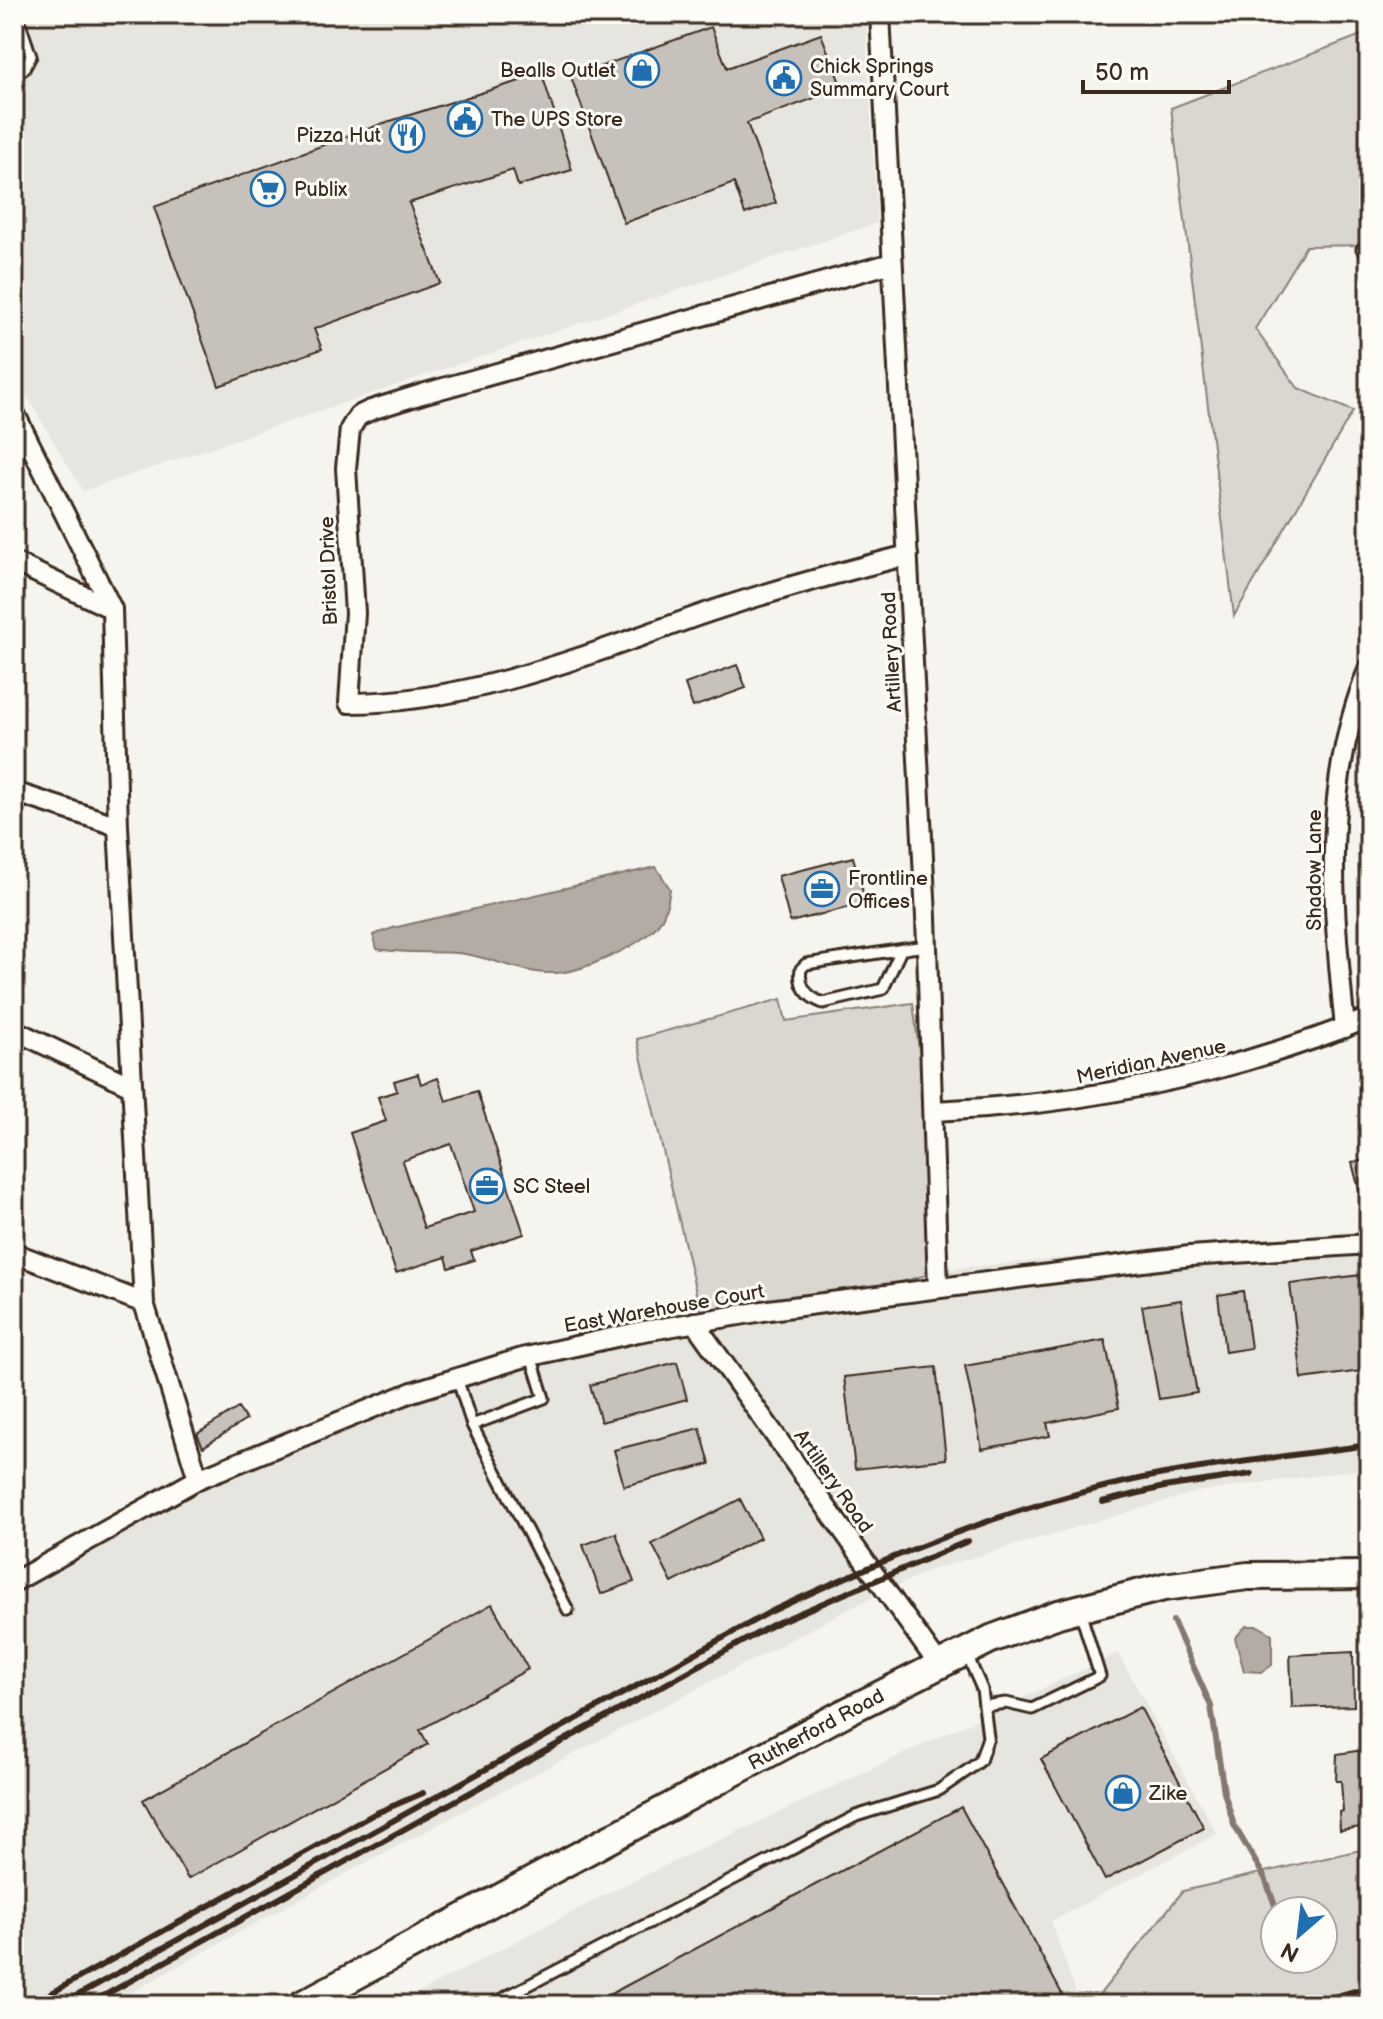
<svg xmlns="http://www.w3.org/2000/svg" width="1383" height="2019" font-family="'Balsamiq Sans',sans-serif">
<rect width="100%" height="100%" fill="#f5f4ee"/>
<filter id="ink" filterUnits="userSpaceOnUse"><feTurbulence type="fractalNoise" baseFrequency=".0125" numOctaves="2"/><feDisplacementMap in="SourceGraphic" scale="16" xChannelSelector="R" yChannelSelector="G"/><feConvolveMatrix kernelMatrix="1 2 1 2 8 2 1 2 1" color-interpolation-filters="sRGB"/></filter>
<g filter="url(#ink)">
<path fill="#e7e5df" d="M14,14H865L877,223L83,491L25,393L14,358Z
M1359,1231L1369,1232V1468L1197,1492L930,1570L851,1608L352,1870L108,2005H14V1575L178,1483L286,1428L700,1310L880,1288L947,1269Z
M1118,1653L1217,1834L1051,1921L1080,2005H395L622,1886Z"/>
<path fill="#dad6d0" stroke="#8a8077" stroke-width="2" fill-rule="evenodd" d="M1369,32V245L1306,246L1255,329L1298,388L1353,411L1234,616L1171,108Z
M781,999L786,1021L913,1003L947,1269L880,1288L700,1310L637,1039Z
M1369,1848V2005H1091L1183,1891ZM1275,1911H1323V1959H1275Z"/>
<path fill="#b4aca4" stroke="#84786e" stroke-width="2" d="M656,867L670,889C668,901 666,913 659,923C644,945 580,973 554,973C521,974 490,956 457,953C431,951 404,954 377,949L373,935L393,928Z
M1246,1626H1258L1272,1634V1665L1262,1672L1244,1671L1235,1638Z"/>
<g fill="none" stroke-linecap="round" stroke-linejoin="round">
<path stroke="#84786e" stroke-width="6" d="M1173,1621L1211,1706L1224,1792L1234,1825L1265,1878L1277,1911"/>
</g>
<path fill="#c7c1bb" stroke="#3b2a1e" stroke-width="2" fill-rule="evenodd" d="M711,27L727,68L821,34L842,88L747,123L776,203L745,214L734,183L624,223L571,77Z
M542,74L572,170L518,186L513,170L409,203L440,283L314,329L322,349L219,386L154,207L384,123Z
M737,665L746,688L693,707L685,684Z
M853,857L866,903L790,922L778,876Z
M418,1074L421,1084L438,1078L446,1101L477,1091L524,1234L471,1251L474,1260L449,1268L446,1257L396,1273L350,1133L386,1121L378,1097L397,1091L394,1081ZM451,1144L474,1212L424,1228L402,1161Z
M1369,1159V1208H1364L1352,1163Z
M1369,1274V1370L1302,1379L1290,1284Z
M1243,1291L1251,1348L1225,1352L1218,1295Z
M1181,1300L1197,1393L1159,1399L1142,1306Z
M1105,1340L1119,1408L1047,1423L1050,1436L982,1449L965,1366Z
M677,1362L687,1399L601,1422L590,1385Z
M936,1367L946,1459L855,1469L844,1377Z
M238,1408L246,1420L203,1447L197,1434Z
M700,1428L710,1464L624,1486L614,1450Z
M740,1499L760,1538L672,1583L652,1544Z
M616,1533L634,1582L601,1594L583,1545Z
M492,1604L528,1669L420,1730L428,1744L188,1879L143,1800Z
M1353,1652L1354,1706L1292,1708L1290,1655Z
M1140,1707L1204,1828L1105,1880L1041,1759Z
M1369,1749V1826L1340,1830L1339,1812L1343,1811L1341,1781H1336L1337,1754Z
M961,1807L1068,2005H590Z"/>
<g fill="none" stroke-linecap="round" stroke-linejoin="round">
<g stroke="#3b2a1e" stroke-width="15">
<path id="lane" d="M14,74L24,69L31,56L17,14
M1362,249L1369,252
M901,950L883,989L823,1003C807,997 798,985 801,969L806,964L911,948L928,946
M458,1381L472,1425L568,1610
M472,1425L544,1398L531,1356
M984,1706L1006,1703L1032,1709L1100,1676L1080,1611
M490,2005L856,1816L939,1790L968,1770L980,1761L988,1737L982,1689L967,1655"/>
</g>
<g stroke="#3b2a1e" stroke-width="24">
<path id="street" d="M880,14L926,917L938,1288
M892,263L422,394L371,410L358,416L350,429L346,468L355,613L349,703C469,703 585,656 697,616C766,592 837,573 908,555
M14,412L112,609L118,826L144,1303L198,1479
M14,562L112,609
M14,792L118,826
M1345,1028C1333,906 1320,785 1369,668
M14,1030L131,1086
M934,1111C1086,1105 1228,1075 1369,1018
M14,1253L144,1303
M694,1322L939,1665
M14,1582L198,1479L412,1392L522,1358L638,1332L769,1310L1190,1256L1369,1244"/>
</g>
<g stroke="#3b2a1e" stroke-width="32">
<path id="secondary" d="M301,2005L844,1713L991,1639L1058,1614L1164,1587L1248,1576L1369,1575"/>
</g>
<use href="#lane" stroke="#fdfcf7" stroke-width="9"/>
<use href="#street" stroke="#fdfcf7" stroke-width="18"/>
<use href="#secondary" stroke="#fdfcf7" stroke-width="26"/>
<path stroke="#3b2a1e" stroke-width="6" d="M1102,1502L1164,1487L1251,1474
M30,2005L374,1814L423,1793
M60,2005L770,1612C895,1553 1028,1499 1164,1474C1232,1462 1301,1454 1369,1445
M87,2005L774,1624L968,1541
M1306,2005L1369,1987"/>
</g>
</g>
<defs>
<g id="shop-ring" transform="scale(1.8)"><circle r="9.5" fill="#fdfcf7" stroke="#1f6fb2" stroke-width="1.5"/><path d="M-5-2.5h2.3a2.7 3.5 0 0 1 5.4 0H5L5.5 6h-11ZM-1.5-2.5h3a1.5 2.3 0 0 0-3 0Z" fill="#1f6fb2"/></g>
<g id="civic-ring" transform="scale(1.8)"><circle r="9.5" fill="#fdfcf7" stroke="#1f6fb2" stroke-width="1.5"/><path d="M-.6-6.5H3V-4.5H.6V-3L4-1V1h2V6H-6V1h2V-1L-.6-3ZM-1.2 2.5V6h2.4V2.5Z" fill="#1f6fb2"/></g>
<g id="restaurant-ring" transform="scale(1.8)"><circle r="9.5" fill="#fdfcf7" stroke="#1f6fb2" stroke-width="1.5"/><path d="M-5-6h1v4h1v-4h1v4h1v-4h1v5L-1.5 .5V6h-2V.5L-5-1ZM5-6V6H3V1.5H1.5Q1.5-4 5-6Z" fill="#1f6fb2"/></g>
<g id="supermarket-ring" transform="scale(1.8)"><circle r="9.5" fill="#fdfcf7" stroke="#1f6fb2" stroke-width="1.5"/><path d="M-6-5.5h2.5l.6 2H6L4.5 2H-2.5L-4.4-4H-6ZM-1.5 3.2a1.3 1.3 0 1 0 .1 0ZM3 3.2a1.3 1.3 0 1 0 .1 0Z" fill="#1f6fb2"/></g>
<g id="office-ring" transform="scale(1.8)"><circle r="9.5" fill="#fdfcf7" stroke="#1f6fb2" stroke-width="1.5"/><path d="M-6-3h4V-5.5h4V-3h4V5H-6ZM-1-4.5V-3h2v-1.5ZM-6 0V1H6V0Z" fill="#1f6fb2"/></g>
</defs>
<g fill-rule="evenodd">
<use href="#shop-ring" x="642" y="70"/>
<use href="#civic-ring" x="784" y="78"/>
<use href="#civic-ring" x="465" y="119"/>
<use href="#restaurant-ring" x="407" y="135"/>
<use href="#supermarket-ring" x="268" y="189"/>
<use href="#office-ring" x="822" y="889"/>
<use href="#office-ring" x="487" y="1186"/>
<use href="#shop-ring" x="1123" y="1793"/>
</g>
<g text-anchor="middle" stroke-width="6" stroke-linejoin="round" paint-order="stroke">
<g font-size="20" fill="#3b2a1e" stroke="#fdfcf7" text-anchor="start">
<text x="810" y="73">Chick Springs<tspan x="810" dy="23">Summary Court</tspan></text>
<text x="616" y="77" text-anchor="end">Bealls Outlet</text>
<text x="491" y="126">The UPS Store</text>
<text x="381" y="142" text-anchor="end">Pizza Hut</text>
<text x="294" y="196">Publix</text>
<text x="848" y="885">Frontline<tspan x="848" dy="23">Offices</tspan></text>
<text x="513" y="1193">SC Steel</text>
<text x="1149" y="1800">Zike</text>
</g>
<g font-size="20" fill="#3b2a1e" stroke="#fdfcf7">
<text transform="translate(328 571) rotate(-92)" y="7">Bristol Drive</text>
<text transform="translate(891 652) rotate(-93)" y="7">Artillery Road</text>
<text transform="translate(1314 870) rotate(-90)" y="7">Shadow Lane</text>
<text transform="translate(1151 1061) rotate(-12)" y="7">Meridian Avenue</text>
<text transform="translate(664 1308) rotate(-10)" y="7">East Warehouse Court</text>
<text transform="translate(834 1481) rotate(55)" y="7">Artillery Road</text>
<text transform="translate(816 1729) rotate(-28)" y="7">Rutherford Road</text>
</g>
</g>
<rect width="1383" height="2019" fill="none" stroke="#fdfcf7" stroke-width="48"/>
<rect x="24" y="24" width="1335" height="1971" fill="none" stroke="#3b2a1e" stroke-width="3" filter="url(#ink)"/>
<g transform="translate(1299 1935) rotate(208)"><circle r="38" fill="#fdfcf7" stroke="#afa8a0" stroke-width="2"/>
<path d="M0-6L14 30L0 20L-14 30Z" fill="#1f6fb2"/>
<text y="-12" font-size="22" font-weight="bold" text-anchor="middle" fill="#3b2a1e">N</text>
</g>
<path d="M1083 80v12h146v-12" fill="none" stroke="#3b2a1e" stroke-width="4"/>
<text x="1095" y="80" font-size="24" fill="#3b2a1e" stroke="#fdfcf7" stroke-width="6" paint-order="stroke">50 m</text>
</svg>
